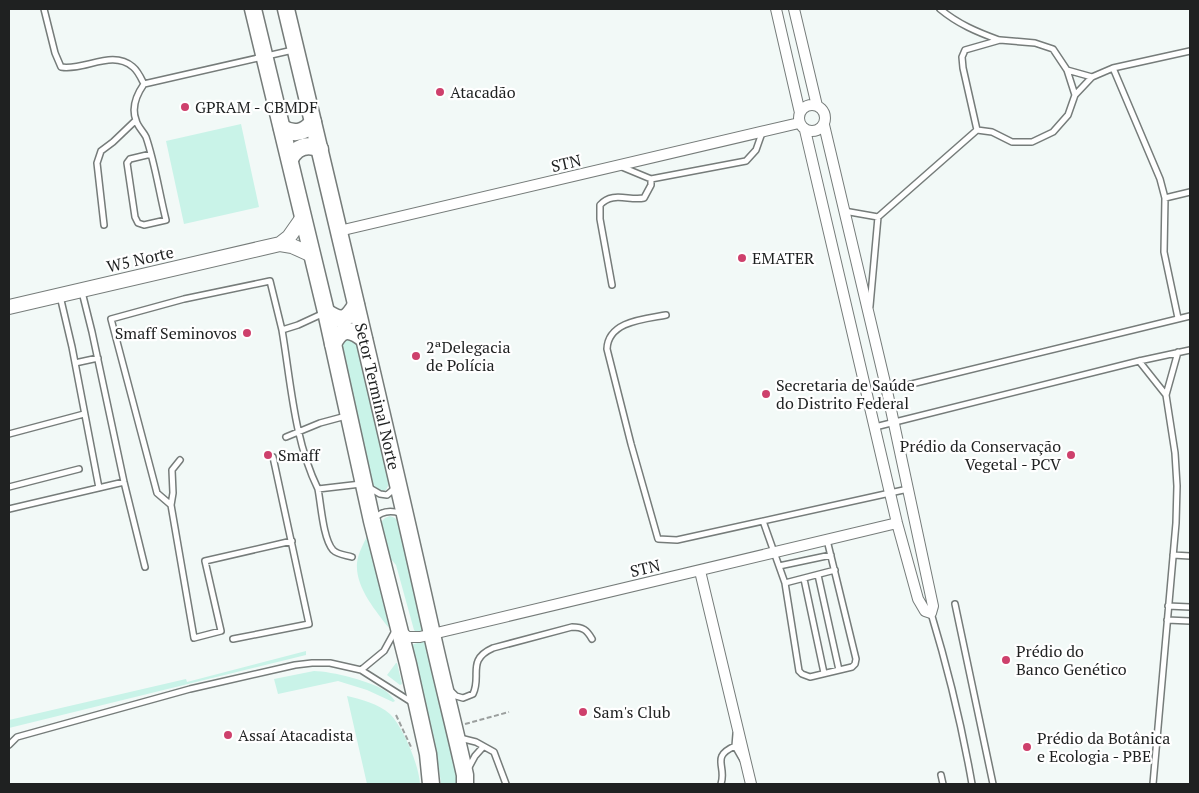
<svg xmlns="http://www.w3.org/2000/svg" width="1199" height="793" font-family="'PT Serif',serif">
<rect width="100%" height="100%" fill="#f2f9f7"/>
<path fill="#c9f3e8" d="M241,124L259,207L184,224L166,141Z
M345,337L358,343L390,482L386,490L382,492L374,490L339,344Z
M390,516L395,518L400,523L424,632H416L414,630L396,565L389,557L381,522L385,518Z
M368,534L389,628C376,611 355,587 357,563C358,553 364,543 368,534Z
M427,640L458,774L459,784H441L439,769L411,645Z
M306,651V655L9,728V720L186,679L187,682Z
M396,663H397L402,684L400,685L387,675Z
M314,671C331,671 374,682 387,692C390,695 393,698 395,701L393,702L367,690L338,681L278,694L274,679Z
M347,696C361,699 379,704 390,714C403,727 419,765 420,784H367Z"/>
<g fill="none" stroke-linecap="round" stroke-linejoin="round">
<g stroke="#767c7a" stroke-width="8">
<path id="service" d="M44,9L55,53L61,67C85,71 112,49 133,67C138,71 141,78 144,84
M940,9C958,24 977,32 999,40
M1113,68L1160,179L1165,198L1164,252L1178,318
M1067,70L1092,77
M977,130L963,68L962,57L965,50L1000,40L1035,43L1053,49L1067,70L1075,95
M151,154L130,159L127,163L135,217L138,223L144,225L166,220C159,192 155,163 146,137C143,131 137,126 136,120C131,107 137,94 144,84L293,50
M622,167L651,179L746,161L756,150L762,133
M1165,198L1190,192
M844,211L878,217
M104,225L97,163L101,151L113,142L136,120
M612,285L600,219V205C612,191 629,201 644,198L651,185V179
M82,292L92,332L124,482L145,567
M60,296L72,347L99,488
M870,306L878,217L977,130L992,132L1012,142H1032L1053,132L1068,115L1075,95L1092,77L1113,68L1190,51
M324,313L298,325L282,330C291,383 294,440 318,489L361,484
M666,315C645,319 608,321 607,349L631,444L658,539L677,540L908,489
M282,330L270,281L184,299L111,319L157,493L171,505L194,638L221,631L205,561L292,541
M1139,361L1166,395
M75,363L98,358
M887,390L1190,316
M875,427L1139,361L1190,350
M9,434L84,414
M286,437L320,423L346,416
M9,487L79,469
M368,487L380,494L387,495L395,488
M318,489C321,504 323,539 333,550C338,555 346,555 352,557
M171,505L173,493L172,470L180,460
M9,509L124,482
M374,519C381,511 390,510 400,513
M763,521L785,583L799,671L802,674L810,677L852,667L855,664L856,659L827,540
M1173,555L1190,556
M779,566L831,555
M818,575L839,670
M804,579L824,673
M785,583L835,570
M955,604L993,784
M1168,606L1190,607
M931,613C948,669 962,727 972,784
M1167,620L1190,621
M233,639L309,624L273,457
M361,670L384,651L395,631
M450,690L456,696L463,698L473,694C482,676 466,660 493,648L572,627C583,627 587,630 592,639
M460,738L476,742L494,752L506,784
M9,745L17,737L190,689L295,665L312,663H330L361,670L413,703
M735,746L743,760
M468,769L475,756L483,747
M941,775L943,784
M721,784C727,766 710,757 735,746L736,734
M1153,784L1176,523L1177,486L1175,453L1166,395L1178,352"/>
</g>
<g stroke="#767c7a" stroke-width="12">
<path id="minor" d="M776,9L800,113
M794,9L817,106
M799 118a13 13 0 1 1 26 0a13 13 0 1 1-26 0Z
M805,130L897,523L918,599L925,611L931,613L933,606L887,391L824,125
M339,231L799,123
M700,571L751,784
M400,631L408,637H420L897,523"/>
</g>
<g stroke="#767c7a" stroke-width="16">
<path id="secondary" d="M280,244L289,237L303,217
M9,307L280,244L292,246L312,255"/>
</g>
<g stroke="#767c7a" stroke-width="19">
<g id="primary">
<path d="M253,9L326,312L372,521L408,664L428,754L431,784"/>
<path id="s1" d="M286,9C335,214 384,419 430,625C441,676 454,725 465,775V784"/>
<path d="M282,128C294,135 304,133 313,122"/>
<path d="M290,159C296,147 307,143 320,149"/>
<path d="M326,312C342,322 346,321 356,305"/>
<path d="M333,344C342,326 351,329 364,339"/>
</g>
</g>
<path stroke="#9b9f9e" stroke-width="2" stroke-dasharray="5 2.5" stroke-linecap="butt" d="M396,715L412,749
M465,724L509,712"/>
<use href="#service" stroke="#fff" stroke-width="5"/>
<use href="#minor" stroke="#fff" stroke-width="10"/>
<use href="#secondary" stroke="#fff" stroke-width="14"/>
<use href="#primary" stroke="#fff" stroke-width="16"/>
</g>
<g fill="#ce406c" stroke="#fff" stroke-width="2">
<circle cx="440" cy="92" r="5"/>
<circle cx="185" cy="107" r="5"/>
<circle cx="742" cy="258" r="5"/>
<circle cx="247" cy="333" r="5"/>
<circle cx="416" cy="356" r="5"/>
<circle cx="766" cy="394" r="5"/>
<circle cx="268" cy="455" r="5"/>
<circle cx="1071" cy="455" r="5"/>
<circle cx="1006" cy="660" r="5"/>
<circle cx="583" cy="712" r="5"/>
<circle cx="228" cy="735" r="5"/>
<circle cx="1027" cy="747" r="5"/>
</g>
<g text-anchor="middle" stroke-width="4.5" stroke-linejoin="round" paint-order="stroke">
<g font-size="16" fill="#1f2121" stroke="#fff" text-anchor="start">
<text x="450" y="98">Atacadão</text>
<text x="195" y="113">GPRAM - CBMDF</text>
<text x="752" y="264">EMATER</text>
<text x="237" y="339" text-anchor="end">Smaff Seminovos</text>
<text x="426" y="353">2ªDelegacia<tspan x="426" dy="18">de Polícia</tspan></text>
<text x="776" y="391">Secretaria de Saúde<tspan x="776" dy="18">do Distrito Federal</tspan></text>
<text x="1061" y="452" text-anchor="end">Prédio da Conservação<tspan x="1061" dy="18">Vegetal - PCV</tspan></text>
<text x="278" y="461">Smaff</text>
<text x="1016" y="657">Prédio do<tspan x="1016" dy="18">Banco Genético</tspan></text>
<text x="593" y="718">Sam's Club</text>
<text x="238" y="741">Assaí Atacadista</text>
<text x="1037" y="744">Prédio da Botânica<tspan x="1037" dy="18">e Ecologia - PBE</tspan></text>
</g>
<g font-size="16" fill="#1f2121" stroke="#fff">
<text transform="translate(566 163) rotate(-13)" y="6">STN</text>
<text transform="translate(140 259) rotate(-13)" y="6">W5 Norte</text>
<text dy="6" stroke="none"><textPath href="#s1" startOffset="398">Setor Terminal Norte</textPath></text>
<text transform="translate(645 568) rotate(-13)" y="6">STN</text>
</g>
</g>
<rect width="1199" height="793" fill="none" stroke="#1f2121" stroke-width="20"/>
</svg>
